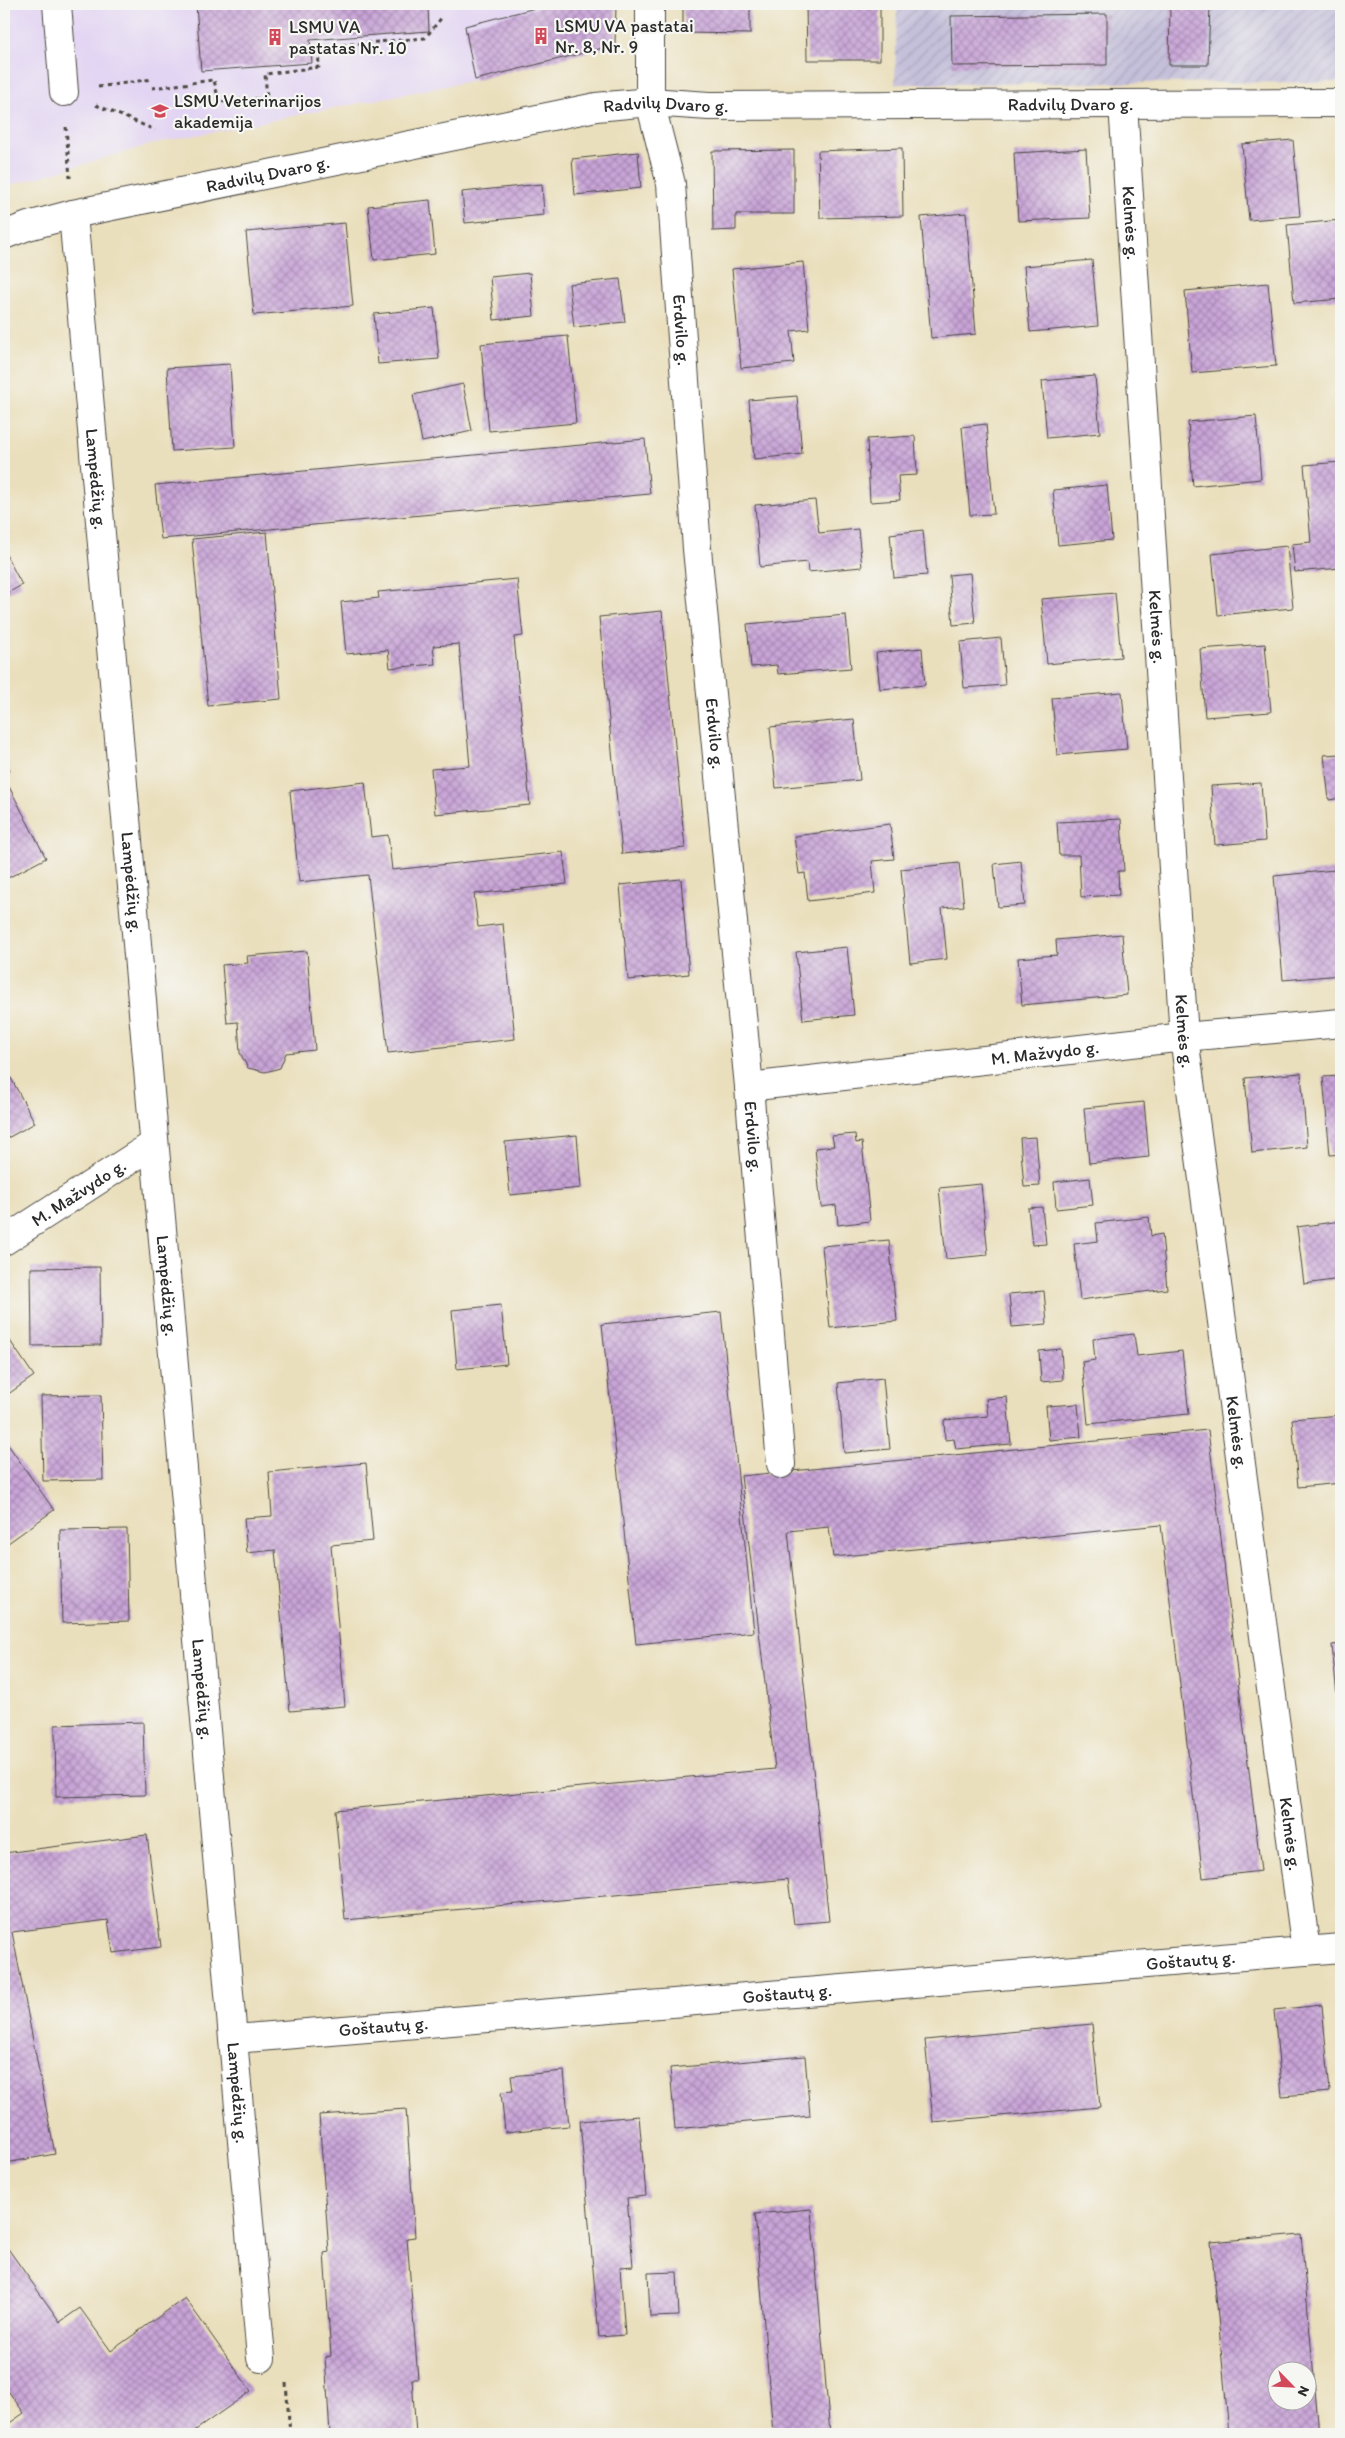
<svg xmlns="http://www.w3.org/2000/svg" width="1345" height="2438" font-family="Itim,sans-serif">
<defs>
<pattern id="industrial-furrows" width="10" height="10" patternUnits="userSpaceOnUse" patternTransform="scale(1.25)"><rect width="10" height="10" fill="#c5c0da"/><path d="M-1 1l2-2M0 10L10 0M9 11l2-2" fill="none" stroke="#a9a5bb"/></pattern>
<pattern id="building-cross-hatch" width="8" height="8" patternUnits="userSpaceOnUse" patternTransform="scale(1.25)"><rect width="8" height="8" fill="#c9a4d8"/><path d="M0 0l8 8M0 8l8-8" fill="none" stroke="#a386af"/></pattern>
</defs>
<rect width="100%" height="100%" fill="#f6f6f2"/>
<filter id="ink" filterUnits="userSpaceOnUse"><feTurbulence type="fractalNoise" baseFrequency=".02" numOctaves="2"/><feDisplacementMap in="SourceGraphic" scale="10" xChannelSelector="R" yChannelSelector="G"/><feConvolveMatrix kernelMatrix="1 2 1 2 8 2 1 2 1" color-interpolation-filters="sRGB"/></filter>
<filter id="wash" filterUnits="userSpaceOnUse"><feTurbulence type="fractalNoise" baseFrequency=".0096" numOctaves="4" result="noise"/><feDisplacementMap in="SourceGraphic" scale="20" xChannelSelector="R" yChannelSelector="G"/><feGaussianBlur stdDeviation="1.12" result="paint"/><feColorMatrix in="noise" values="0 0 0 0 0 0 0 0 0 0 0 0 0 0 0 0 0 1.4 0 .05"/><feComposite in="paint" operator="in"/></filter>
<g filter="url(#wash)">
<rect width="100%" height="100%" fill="#eadfbc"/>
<path fill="#e2d4f3" d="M4,4H616L615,45L475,80L156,143L4,187Z"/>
<path fill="url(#industrial-furrows)" d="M897,4H1341V82L895,84Z"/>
<g id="blocks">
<path fill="url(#building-cross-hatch)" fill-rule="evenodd" d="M196,4H428L429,31L310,40L312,63L201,71Z
M551,4H616L615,45L475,80L465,26Z
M683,4H750V34L683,33Z
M806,4H880V60H807Z
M1170,4H1210L1208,65H1169Z
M1107,14V65L952,66L951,16Z
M1293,140L1300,216L1249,220L1242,144Z
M902,148L903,216L820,218L818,151Z
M1086,149L1090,218L1018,221L1014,153Z
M794,150V214H736V230L713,231L712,151Z
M638,152L641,188L575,195L572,159Z
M542,184L544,215L465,223L462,192Z
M430,200L435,254L374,260L368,206Z
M966,213L976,334L931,338L921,217Z
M1341,220V299L1294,303L1287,225Z
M345,223L353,306L254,315L246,232Z
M1092,260L1098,326L1030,332L1024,266Z
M803,262L809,329L791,331L794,363L741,368L732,269Z
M530,273L534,316L494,320L490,277Z
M620,279L625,322L574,327L569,284Z
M1268,283L1276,366L1192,373L1185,291Z
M434,308L439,359L378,364L374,314Z
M568,336L576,423L489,431L481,344Z
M230,364L235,447L172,451L167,368Z
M1095,376L1100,433L1047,438L1042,381Z
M463,384L472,431L422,442L413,395Z
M797,396L802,454L754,459L749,400Z
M1256,416L1261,479L1193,486L1188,422Z
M986,424L994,514L970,515L962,427Z
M915,436L917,475L898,476L900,500L870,502L867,439Z
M645,439L650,494L161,539L155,485Z
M1341,462V568L1295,572L1292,544L1311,542L1304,465Z
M1107,485L1112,540L1058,545L1053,490Z
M815,500L819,533L858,529L862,567L808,572L807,562L760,567L755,505Z
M4,523L10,535L4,539Z
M923,530L927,575L894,578L890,534Z
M267,532L281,699L208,706L192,539Z
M1287,546L1293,608L1218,615L1212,554Z
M4,551L22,585L4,595Z
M970,573L975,623L953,625L949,575Z
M517,579L523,636L514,637L530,805L435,814L431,769L470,766L459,644L433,646L435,664L390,668L388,650L346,654L341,602L379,598L378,592Z
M1115,593L1121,657L1047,664L1041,599Z
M662,611L685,848L622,854L599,617Z
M846,615L851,668L778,674L777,665L751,667L747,624Z
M1001,638L1005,685L964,688L960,642Z
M1265,644L1271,712L1205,717L1200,649Z
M922,648L925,685L880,689L876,653Z
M1122,692L1127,749L1057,755L1052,698Z
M854,719L860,780L776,788L770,727Z
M1341,754V798L1329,800L1324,755Z
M4,758L10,771L4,774Z
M4,777L46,858L4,880Z
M365,782L371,837L388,835L392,870L563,852L567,884L474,894L478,927L503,924L515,1039L388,1053L368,875L299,882L290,791Z
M1261,783L1265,841L1215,845L1211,786Z
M1121,819L1124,871H1118L1119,895L1081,897L1079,855H1059L1057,822Z
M890,824L894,859L872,861L875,893L808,901L805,873L799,874L794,836Z
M1021,861L1025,905L998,907L994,864Z
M959,863L964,906L942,908L947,959L910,963L901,869Z
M1334,870L1341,947V975L1283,980L1274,876Z
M681,879L689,974L628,980L620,885Z
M1122,934L1127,995L1022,1005L1018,958L1057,955L1056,940Z
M847,947L854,1015L803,1020L796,952Z
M307,951L315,1050L286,1053L280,1068L265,1072L248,1068L240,1053L238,1022L227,1023L222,965L248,963L247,956Z
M4,1065L35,1123L4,1140Z
M1301,1073L1307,1147L1252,1153L1245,1078Z
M1341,1076V1154L1330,1155L1323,1077Z
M1144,1102L1149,1157L1089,1163L1084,1108Z
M855,1134L856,1143L862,1142L870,1221L838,1225L836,1205L821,1207L815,1148L834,1146L832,1136Z
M577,1135L581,1188L510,1195L505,1142Z
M1036,1137L1040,1186L1024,1187L1020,1138Z
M1090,1178L1093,1205L1056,1209L1054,1182Z
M981,1184L988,1255L946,1259L939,1188Z
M1042,1207L1046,1244L1032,1245L1028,1208Z
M1149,1217L1151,1236L1162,1234L1167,1289L1080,1300L1074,1244L1098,1241L1096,1223Z
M1341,1221V1279L1304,1284L1297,1227Z
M889,1240L897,1321L830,1328L822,1246Z
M100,1267L101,1345L32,1346L31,1268Z
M1044,1291L1047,1324L1012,1327L1009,1294Z
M501,1305L507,1364L457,1369L452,1310Z
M721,1312L754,1632L636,1644L602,1324Z
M4,1332L34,1376L4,1397Z
M1134,1334L1137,1356L1182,1351L1189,1414L1088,1424L1082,1362L1095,1360L1093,1339Z
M1061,1349L1063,1380L1041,1382L1039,1351Z
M883,1378L890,1449L844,1453L838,1383Z
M101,1395L103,1480L43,1481L41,1396Z
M1007,1397L1011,1444L956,1449L954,1439L945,1440L944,1420L988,1416L986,1399Z
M1078,1404L1081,1437L1049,1440L1046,1406Z
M1341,1415V1483L1298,1487L1292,1419Z
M1208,1430L1261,1871L1203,1878L1161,1525L833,1557L829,1527L788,1531L829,1921L794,1924L788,1879L345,1920L335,1810L775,1769L741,1476Z
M4,1439L54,1510L4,1546Z
M366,1463L373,1541L331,1545L345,1706L290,1711L275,1550L247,1553L244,1518L272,1516L269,1472Z
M127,1529L129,1621L62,1623L60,1530Z
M1341,1644V1706H1338L1332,1645Z
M143,1722L145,1795L56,1797L55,1725Z
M147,1835L161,1947L113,1953L108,1920L12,1932L55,2154L6,2163L4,2151V1853Z
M1322,2005L1330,2092L1282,2096L1274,2010Z
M1092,2024L1100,2107L933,2122L925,2040Z
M805,2056L810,2116L675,2129L670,2068Z
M564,2071L569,2126L505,2132L501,2092L513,2091L511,2076Z
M406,2109L415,2237L407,2238L418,2379H412L416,2434H330L325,2357L331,2356L324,2253L329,2252L319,2115Z
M639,2116L646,2196L627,2198L633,2266L620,2267L625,2335L599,2337L580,2121Z
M811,2209L830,2434H773L755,2214Z
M1301,2234L1319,2434H1229L1211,2242ZM1278,2370H1308V2400H1278Z
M4,2243L60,2322L80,2308L111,2351L185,2298L251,2391L190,2434H5L4,2427L24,2413L9,2392L4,2396Z
M677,2272L679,2316L650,2317L648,2273Z"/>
</g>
</g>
<g filter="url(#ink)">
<use href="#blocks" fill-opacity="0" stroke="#484641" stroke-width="1"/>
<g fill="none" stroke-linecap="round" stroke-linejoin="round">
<g stroke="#484641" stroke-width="30">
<g id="minor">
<path d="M57,4L64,92"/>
<path id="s1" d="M650,4V102L671,184L697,549L749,1087L781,1464"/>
<path id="s2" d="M1123,104L1184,1037L1306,1951"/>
<path id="s3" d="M73,214L261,2358"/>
<path id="s4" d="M4,235L28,226L73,214L596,107L650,102L709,106L1341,103"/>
<path id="s5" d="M749,1087L1184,1037L1341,1023"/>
<path id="s6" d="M4,1241L154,1144"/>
<path id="s7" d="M234,2039L1341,1948"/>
</g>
</g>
<path stroke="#484641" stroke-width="3" stroke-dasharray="4 4" stroke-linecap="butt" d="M98,87L152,79
M152,88L214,80L219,102L267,98L265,74L319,67L318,47L425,38L443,16
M96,105L155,130
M66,127L70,178
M286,2383L290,2434"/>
<use href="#minor" stroke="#fff" stroke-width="28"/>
</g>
</g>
<defs>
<g id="building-bare" transform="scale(1.35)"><path d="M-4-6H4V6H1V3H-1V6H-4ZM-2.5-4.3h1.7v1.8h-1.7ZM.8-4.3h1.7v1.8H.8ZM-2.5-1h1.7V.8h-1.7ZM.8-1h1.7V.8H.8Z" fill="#d1495b" stroke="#f6f6f2" stroke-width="2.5" paint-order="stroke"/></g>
<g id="university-bare" transform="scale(1.35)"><path d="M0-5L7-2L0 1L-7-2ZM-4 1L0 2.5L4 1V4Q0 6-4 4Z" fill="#d1495b" stroke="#f6f6f2" stroke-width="2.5" paint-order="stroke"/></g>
</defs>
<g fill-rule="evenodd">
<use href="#building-bare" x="541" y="36"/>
<use href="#building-bare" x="275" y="37"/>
<use href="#university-bare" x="160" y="111"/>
</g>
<g text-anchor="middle" stroke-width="4.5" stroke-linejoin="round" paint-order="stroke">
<g font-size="18" fill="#2b2b2b" stroke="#f6f6f2" text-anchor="start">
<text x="555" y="32">LSMU VA pastatai<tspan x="555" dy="21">Nr. 8, Nr. 9</tspan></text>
<text x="289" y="33">LSMU VA<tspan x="289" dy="21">pastatas Nr. 10</tspan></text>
<text x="174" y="107">LSMU Veterinarijos<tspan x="174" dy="21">akademija</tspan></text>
</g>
<g font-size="18" fill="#2b2b2b" stroke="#f6f6f2">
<text dy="6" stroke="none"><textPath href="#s4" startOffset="1081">Radvilų Dvaro g.</textPath></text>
<text dy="6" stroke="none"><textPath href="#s4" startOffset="676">Radvilų Dvaro g.</textPath></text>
<text dy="6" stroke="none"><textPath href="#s4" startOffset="271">Radvilų Dvaro g.</textPath></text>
<text dy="6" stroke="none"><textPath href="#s2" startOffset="119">Kelmės g.</textPath></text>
<text dy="6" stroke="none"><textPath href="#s1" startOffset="329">Erdvilo g.</textPath></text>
<text dy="6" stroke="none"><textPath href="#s3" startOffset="266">Lampėdžių g.</textPath></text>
<text dy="6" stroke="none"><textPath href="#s2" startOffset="524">Kelmės g.</textPath></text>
<text dy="6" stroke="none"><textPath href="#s1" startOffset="734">Erdvilo g.</textPath></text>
<text dy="6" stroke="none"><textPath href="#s3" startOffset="671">Lampėdžių g.</textPath></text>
<text dy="6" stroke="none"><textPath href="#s2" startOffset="929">Kelmės g.</textPath></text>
<text dy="6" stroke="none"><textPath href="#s5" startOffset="298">M. Mažvydo g.</textPath></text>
<text dy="6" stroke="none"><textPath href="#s1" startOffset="1139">Erdvilo g.</textPath></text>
<text dy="6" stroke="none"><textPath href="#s6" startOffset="89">M. Mažvydo g.</textPath></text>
<text dy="6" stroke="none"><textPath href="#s3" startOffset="1076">Lampėdžių g.</textPath></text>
<text dy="6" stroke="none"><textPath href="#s2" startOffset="1334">Kelmės g.</textPath></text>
<text dy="6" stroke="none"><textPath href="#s3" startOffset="1481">Lampėdžių g.</textPath></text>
<text dy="6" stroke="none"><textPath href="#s2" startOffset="1739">Kelmės g.</textPath></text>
<text dy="6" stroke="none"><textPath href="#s7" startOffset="960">Goštautų g.</textPath></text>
<text dy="6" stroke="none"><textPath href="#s7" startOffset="555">Goštautų g.</textPath></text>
<text dy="6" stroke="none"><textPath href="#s7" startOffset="150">Goštautų g.</textPath></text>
<text dy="6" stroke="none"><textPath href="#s3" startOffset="1886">Lampėdžių g.</textPath></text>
</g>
</g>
<rect width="1345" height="2438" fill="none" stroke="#f6f6f2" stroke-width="20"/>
<g transform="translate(1292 2386) rotate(114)"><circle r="24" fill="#f6f6f2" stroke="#a5a5a2"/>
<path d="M0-4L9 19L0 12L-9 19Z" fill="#d1495b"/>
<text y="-8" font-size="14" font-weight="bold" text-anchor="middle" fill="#2b2b2b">N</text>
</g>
</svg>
